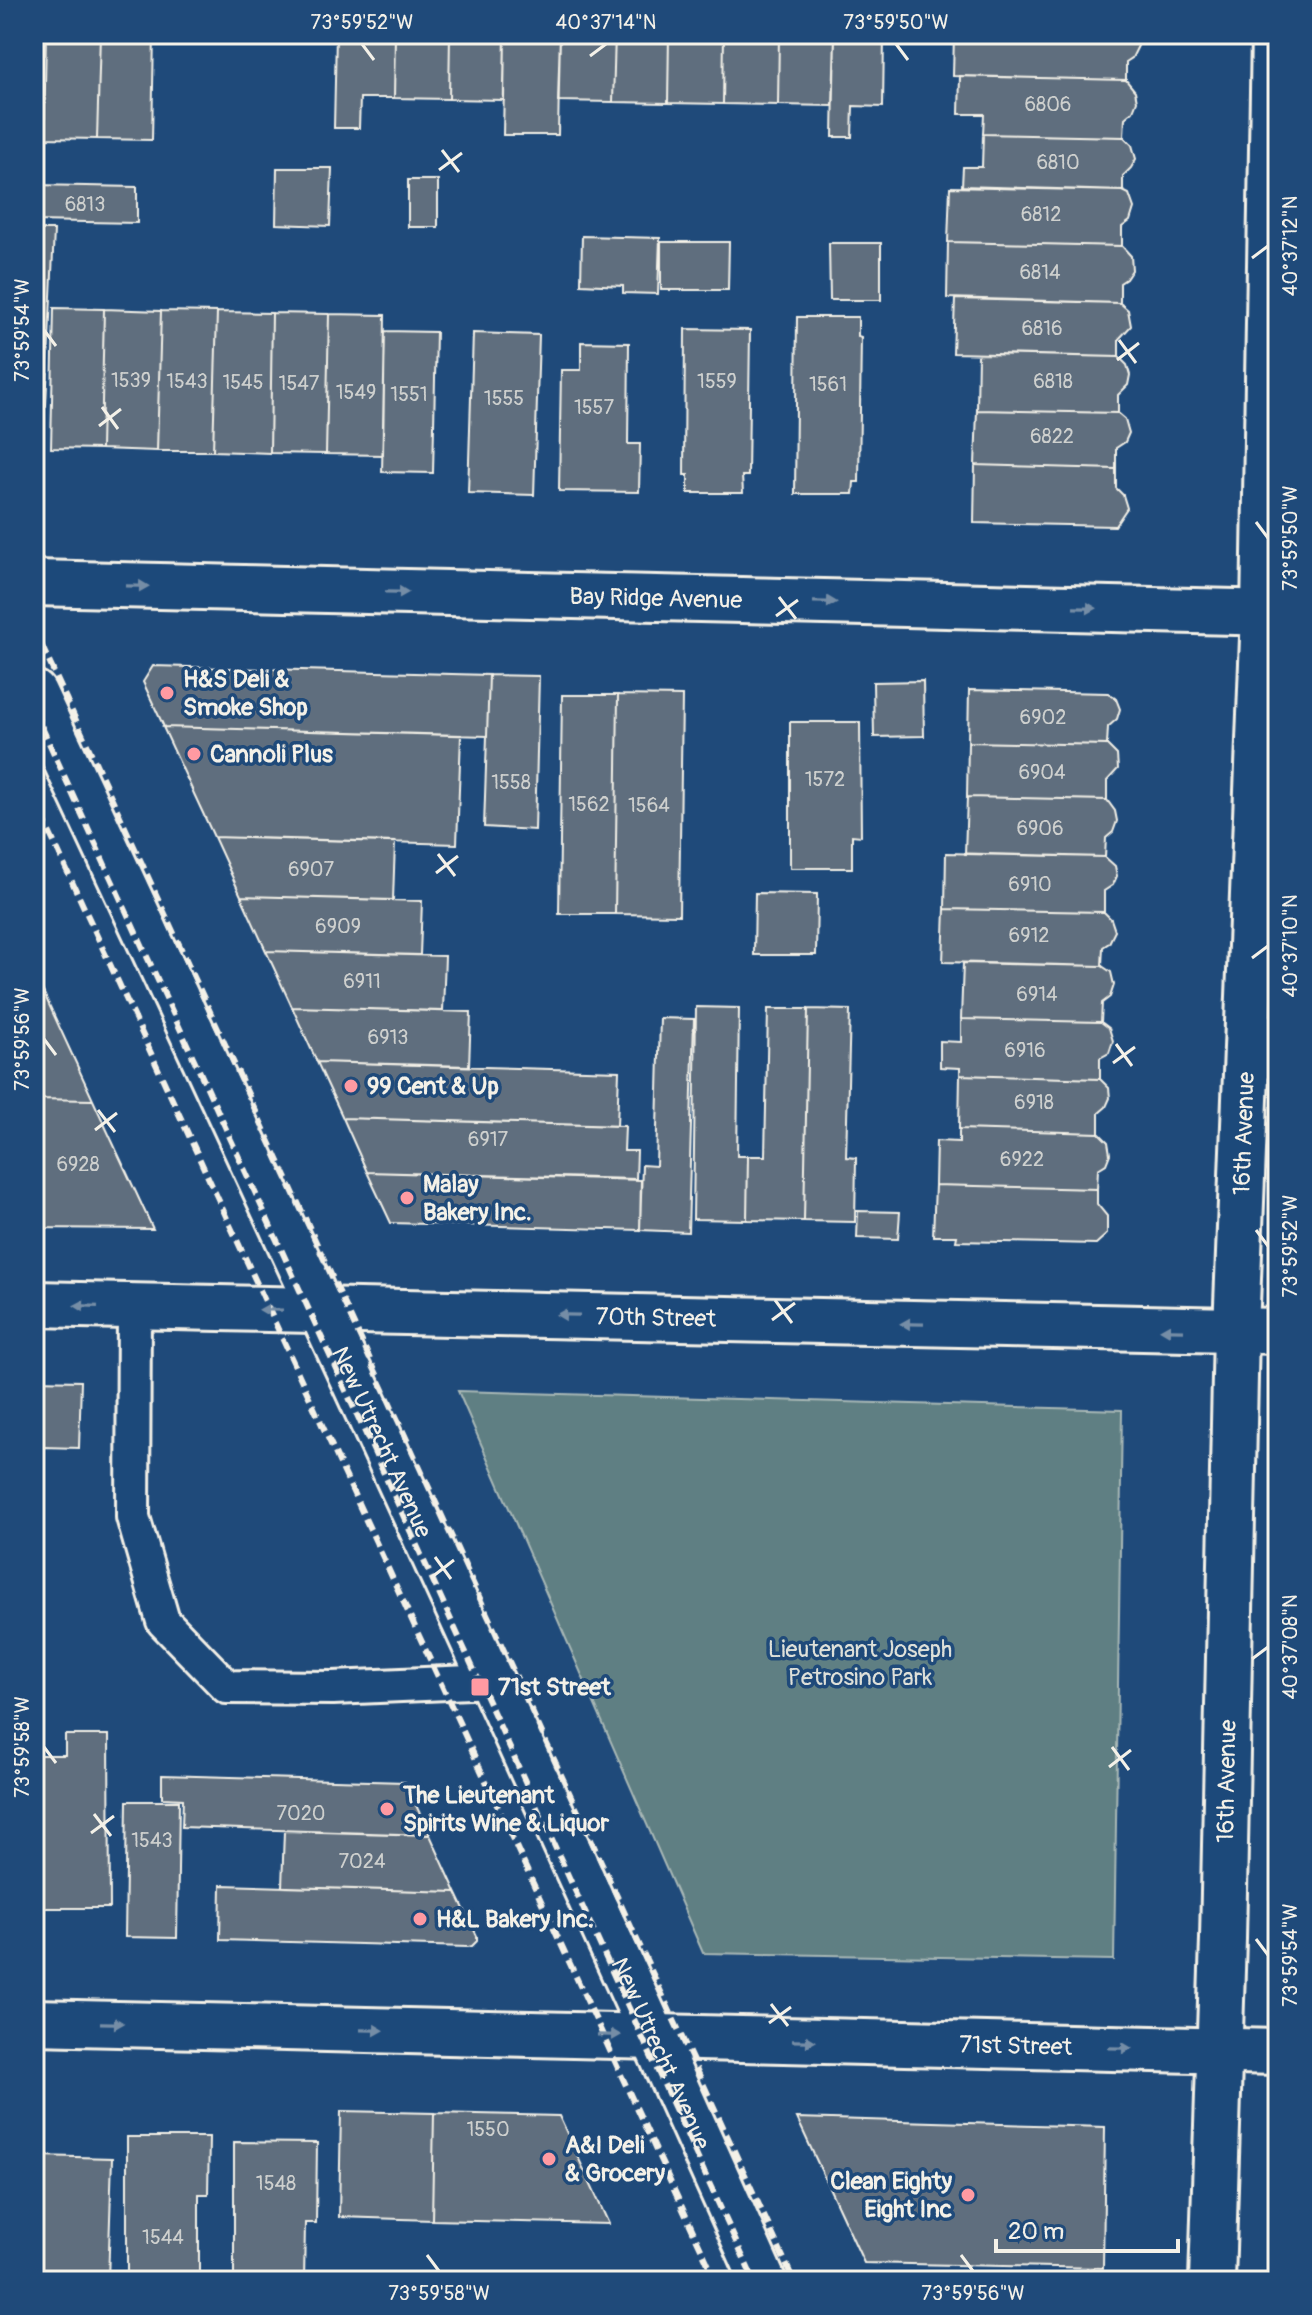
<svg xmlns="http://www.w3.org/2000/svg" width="1312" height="2315" font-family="Pangolin,sans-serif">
<rect width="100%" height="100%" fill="#1f4a7a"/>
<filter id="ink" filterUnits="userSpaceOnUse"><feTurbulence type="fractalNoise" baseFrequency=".0125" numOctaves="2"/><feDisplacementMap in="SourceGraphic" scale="16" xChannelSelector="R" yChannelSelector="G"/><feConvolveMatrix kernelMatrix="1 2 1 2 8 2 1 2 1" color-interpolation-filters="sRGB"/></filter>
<g filter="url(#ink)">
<path fill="#5e7f83" stroke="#a9b8b6" stroke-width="2" d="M458,1391L1122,1410L1114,1960L703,1953Z"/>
<path fill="#5e6e7e" stroke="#f4f1e8" stroke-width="2" d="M46,34H100L97,139L44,138Z
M100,34H154L152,140L97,139Z
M336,34H395L394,98H360L359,128H334Z
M395,34H450L449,99L394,98Z
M450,34H505L504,100L449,99Z
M505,34H560L558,135H503Z
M560,34H615L613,102L558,101Z
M615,34H669L668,103L613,102Z
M669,34H724L723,104L668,103Z
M724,34H779L778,105L723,104Z
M779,34H835L833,106L778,105Z
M835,34H884L883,107L853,106L852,137H833Z
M954,34H1135L1138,46L1132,58L1126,62V80L953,76Z
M960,76L1126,80L1135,91L1137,101L1133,111L1125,118L1124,137L983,134L984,114H959Z
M983,134L1124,137L1132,145L1136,159L1131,168L1123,176V191L962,186L963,167H982Z
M277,168H332L330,226L276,224Z
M408,180H438V227H408Z
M34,185L137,187V223L34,221Z
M950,187L1123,191L1129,194L1134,208L1130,221L1122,227V246L948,242Z
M34,230H54L46,406L34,405Z
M582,236L660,238L658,294L623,293V286L581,284Z
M661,242H729L728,290H661Z
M948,242L1122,246L1131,256L1132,270L1126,279L1120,283V303L947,298Z
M829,243H881V300H830Z
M955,299L1120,303L1128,310L1131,326L1119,339V357L953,353Z
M54,308L104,309L101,449L51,448Z
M104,309L161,311L157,451L101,449Z
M161,311L217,312L213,451H157Z
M217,312L272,313L270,453L213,451Z
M272,313L329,314L326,454L270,453Z
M329,314L385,315L383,455L326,454Z
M797,317H858V336L861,337L859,482H854L853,494H795Z
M685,329L750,330L748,476H742L743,493H688V475H684Z
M385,331L436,332L433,473L382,472Z
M473,333L539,335L534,495L468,493Z
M581,342L629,343L628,444H640L639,492L559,491L561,370H581Z
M978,354L1119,357L1127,365L1130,375L1128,385L1118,395V413L977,410Z
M977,410L1118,413L1125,419L1129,433L1125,442L1116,448V469L975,465Z
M975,465L1116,469V488L1123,495L1127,508L1115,526L974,523Z
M153,666L489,675L487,736L164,727L143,682Z
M489,675L539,676L535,830L484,827Z
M923,681L924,736L874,737L873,682Z
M969,690L1108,693L1116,699L1120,709L1117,719L1108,727L1107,745L968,742Z
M562,695H618L615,914H559Z
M618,695L682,696L679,915L615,914Z
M790,722H860L861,836L852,835V868H790Z
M163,727L461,735L457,844L214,837Z
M968,742L1107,745L1117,755L1118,769L1107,781V800L967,797Z
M967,797L1107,800L1115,811L1117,821L1113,832L1106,838L1105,857L965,854Z
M214,837L395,842L393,900L241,896Z
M946,853L1105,857L1115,866L1117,876L1113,885L1104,891V912L945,909Z
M755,893L817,894L816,955H754Z
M241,896L422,901L420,955L266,951Z
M945,909L1104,912L1111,919L1115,931L1109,943L1103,947L1102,966L943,962Z
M266,951L445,956L443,1011L292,1007Z
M963,963L1102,966L1111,972L1114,985L1110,997L1102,1003L1101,1022L961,1019Z
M34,972L93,1100L34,1099Z
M292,1007L471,1012L469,1066L317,1062Z
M696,1007L739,1008L737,1156H748L747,1220L693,1219Z
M768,1009H808L804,1221L747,1220L748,1156H765Z
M808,1009L850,1010L846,1157L856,1158L855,1222L804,1221Z
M660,1018L694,1019L688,1232L640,1230L642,1165L656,1166Z
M961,1019L1101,1022L1109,1028L1113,1041L1109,1053L1100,1058V1079L960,1075V1068L940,1067V1041L961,1042Z
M317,1062L619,1071L617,1126L343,1118Z
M960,1075L1100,1079L1109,1088L1110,1098L1106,1107L1099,1113V1133L959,1129Z
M34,1099L93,1100L153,1229L34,1228Z
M343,1118L625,1126L624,1151H637L636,1179L367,1172Z
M959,1129L1099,1133L1108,1142L1110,1154L1106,1164L1098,1169L1097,1189L935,1185L936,1141L959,1142Z
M367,1172L641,1180L640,1230L391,1223Z
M935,1185L1097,1189V1204L1107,1216V1234L1096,1244L956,1241L957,1236H933Z
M858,1211L900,1212L898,1239L857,1238Z
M34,1380L81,1381L79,1448L43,1447L37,1656H34Z
M65,1735H109L110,1908H38V1755H65Z
M162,1775L405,1782L430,1835L182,1827L183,1799L162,1798Z
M127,1801H179L177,1938L125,1937Z
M284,1831L430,1835L456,1892L282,1887Z
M221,1885L456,1892L477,1936V1941L472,1946L468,1947L220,1940Z
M341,2111L434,2113L432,2220L339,2217Z
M434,2113L559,2116L609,2224L432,2220Z
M797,2118L1105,2127L1103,2268L864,2263Z
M127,2137H209L208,2194H199V2281H127Z
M234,2142L317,2143L316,2223H305L304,2281H234Z
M39,2156L112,2158L108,2281H34Z"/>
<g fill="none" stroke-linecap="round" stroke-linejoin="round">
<g stroke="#f4f1e8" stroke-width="38">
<path id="service" d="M134,1307L133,1517L163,1621L227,1687L333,1688L493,1681"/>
</g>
<g stroke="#f4f1e8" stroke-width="50">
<g id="minor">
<path id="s1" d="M34,583L1278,613"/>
<path id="s2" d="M34,1304L1278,1331"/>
<path id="s3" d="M34,2022L1278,2052"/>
<path id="s4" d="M1212,2281L1223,1939L1236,1330L1264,612L1274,34"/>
</g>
</g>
<g stroke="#f4f1e8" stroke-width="50">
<g id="tertiary">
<path id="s5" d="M34,693C281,1221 525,1749 763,2281"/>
</g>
</g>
<use href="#service" stroke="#1f4a7a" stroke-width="32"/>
<use href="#minor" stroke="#1f4a7a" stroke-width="44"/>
<use href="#tertiary" stroke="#1f4a7a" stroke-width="44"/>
<path stroke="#f4f1e8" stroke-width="6" stroke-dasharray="12 6" stroke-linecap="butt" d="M34,629L794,2281
M34,710L754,2281
M34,799L716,2281"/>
</g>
<defs><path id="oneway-solid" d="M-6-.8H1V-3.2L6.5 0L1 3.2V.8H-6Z" transform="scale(2)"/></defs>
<g fill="#748da6">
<use href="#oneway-solid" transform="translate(137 586) rotate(1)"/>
<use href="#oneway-solid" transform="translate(397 592) rotate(1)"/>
<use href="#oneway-solid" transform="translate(825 602) rotate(1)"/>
<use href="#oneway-solid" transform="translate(1085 608) rotate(1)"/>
<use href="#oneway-solid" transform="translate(86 1306) rotate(-178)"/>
<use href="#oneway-solid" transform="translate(271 1310) rotate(-179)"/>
<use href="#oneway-solid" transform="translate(568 1315) rotate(-179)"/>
<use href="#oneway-solid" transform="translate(912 1324) rotate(-179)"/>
<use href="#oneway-solid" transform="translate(1172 1330) rotate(-179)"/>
<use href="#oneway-solid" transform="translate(112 2023) rotate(1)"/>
<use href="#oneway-solid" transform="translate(372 2030) rotate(1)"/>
<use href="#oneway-solid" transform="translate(609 2035) rotate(1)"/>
<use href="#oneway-solid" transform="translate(804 2041) rotate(1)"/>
<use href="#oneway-solid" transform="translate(1120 2048) rotate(1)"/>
</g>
</g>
<path fill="none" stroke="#f4f1e8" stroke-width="3" d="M362,44L374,60M896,44L908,60M590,56L606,44M442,150L459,172M439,170L462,153M1252,258L1268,246M44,330L56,346M1119,340L1136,363M1117,360L1139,343M102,407L118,429M99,426L121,409M1256,522L1268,538M779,597L796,619M776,616L798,600M438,854L455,876M436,873L458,856M1252,958L1268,946M44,1039L56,1055M1116,1044L1132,1066M1113,1063L1135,1047M98,1110L115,1132M95,1130L117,1113M1256,1230L1268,1246M775,1300L792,1323M772,1320L795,1303M435,1557L451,1579M432,1577L454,1560M1252,1659L1268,1647M44,1747L56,1763M1112,1747L1129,1770M1109,1767L1131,1750M94,1814L111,1836M91,1833L114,1816M1256,1939L1268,1955M771,2004L788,2026M769,2023L791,2007M427,2255L439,2271M961,2255L973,2271"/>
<g fill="#ff9aa2" stroke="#1f4a7a" stroke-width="3">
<circle cx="167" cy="693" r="8"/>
<circle cx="194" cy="754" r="8"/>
<circle cx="351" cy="1086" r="8"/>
<circle cx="407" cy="1198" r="8"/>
<rect x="470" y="1677" width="20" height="20" rx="4"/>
<circle cx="387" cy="1809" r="8"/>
<circle cx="420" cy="1919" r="8"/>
<circle cx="549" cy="2159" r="8"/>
<circle cx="968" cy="2195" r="8"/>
</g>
<g text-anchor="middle" stroke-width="7" stroke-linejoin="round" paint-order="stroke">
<g font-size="20" fill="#ced0ce">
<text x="1048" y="111">6806</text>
<text x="1058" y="169">6810</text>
<text x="85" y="211">6813</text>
<text x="1041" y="221">6812</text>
<text x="1040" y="279">6814</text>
<text x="1042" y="335">6816</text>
<text x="131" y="387">1539</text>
<text x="187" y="388">1543</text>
<text x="717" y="388">1559</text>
<text x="1053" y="388">6818</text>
<text x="243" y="389">1545</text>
<text x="299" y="390">1547</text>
<text x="828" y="391">1561</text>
<text x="356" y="399">1549</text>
<text x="409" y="401">1551</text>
<text x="504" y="405">1555</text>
<text x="594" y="414">1557</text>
<text x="1052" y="443">6822</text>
<text x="1043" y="724">6902</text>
<text x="1042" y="779">6904</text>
<text x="825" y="786">1572</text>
<text x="511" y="789">1558</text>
<text x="589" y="811">1562</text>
<text x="649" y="812">1564</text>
<text x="1040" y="835">6906</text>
<text x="311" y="876">6907</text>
<text x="1030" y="891">6910</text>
<text x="338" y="933">6909</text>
<text x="1029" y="942">6912</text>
<text x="362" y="988">6911</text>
<text x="1037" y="1001">6914</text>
<text x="388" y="1044">6913</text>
<text x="1025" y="1057">6916</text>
<text x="1034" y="1109">6918</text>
<text x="488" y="1146">6917</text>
<text x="1022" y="1166">6922</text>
<text x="78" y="1171">6928</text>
<text x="301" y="1820">7020</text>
<text x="152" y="1847">1543</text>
<text x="362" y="1868">7024</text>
<text x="488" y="2136">1550</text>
<text x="276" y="2190">1548</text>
<text x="163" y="2244">1544</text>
</g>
<g font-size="24" fill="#f4f1e8" stroke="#1f4a7a">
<text dy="8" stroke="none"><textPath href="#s1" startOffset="622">Bay Ridge Avenue</textPath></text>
<text dy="8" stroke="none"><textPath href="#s4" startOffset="1148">16th Avenue</textPath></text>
<text dy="8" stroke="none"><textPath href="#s2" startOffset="622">70th Street</textPath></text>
<text dy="8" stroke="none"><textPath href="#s5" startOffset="826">New Utrecht Avenue</textPath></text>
<text dy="8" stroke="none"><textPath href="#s4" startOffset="500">16th Avenue</textPath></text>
<text dy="8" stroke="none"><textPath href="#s3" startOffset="982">71st Street</textPath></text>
<text dy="8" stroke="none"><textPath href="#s5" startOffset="1498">New Utrecht Avenue</textPath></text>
</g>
<g font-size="24" font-weight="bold" fill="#f4f1e8" stroke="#1f4a7a" text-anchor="start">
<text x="183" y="687">H&amp;S Deli &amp;<tspan x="183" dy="28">Smoke Shop</tspan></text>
<text x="210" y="762">Cannoli Plus</text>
<text x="367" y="1094">99 Cent &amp; Up</text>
<text x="423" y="1192">Malay<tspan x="423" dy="28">Bakery Inc.</tspan></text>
<text x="498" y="1695">71st Street</text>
<text x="403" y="1803">The Lieutenant<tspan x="403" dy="28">Spirits Wine &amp; Liquor</tspan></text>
<text x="436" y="1927">H&amp;L Bakery Inc.</text>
<text x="565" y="2153">A&amp;I Deli<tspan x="565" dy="28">&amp; Grocery</tspan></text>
<text x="952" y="2189" text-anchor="end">Clean Eighty<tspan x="952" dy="28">Eight Inc</tspan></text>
</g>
<g font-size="24" fill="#dee0d9" stroke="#1f4a7a">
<text x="860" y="1657">Lieutenant Joseph<tspan x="860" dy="28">Petrosino Park</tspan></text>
</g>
</g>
<rect width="1312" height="2315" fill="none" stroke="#1f4a7a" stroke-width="88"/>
<path d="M996 2239v12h182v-12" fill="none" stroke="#f4f1e8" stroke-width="4"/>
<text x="1008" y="2239" font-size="24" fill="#f4f1e8" stroke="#1f4a7a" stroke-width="6" paint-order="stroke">20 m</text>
<rect x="44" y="44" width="1224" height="2227" fill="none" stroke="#f4f1e8" stroke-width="3"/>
<g font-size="20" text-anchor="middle" fill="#f4f1e8">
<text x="362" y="29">73°59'52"W</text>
<text x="606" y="29">40°37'14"N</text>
<text x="896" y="29">73°59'50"W</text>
<text transform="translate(1290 246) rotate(-90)" y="7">40°37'12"N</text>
<text transform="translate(22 330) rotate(-90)" y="7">73°59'54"W</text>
<text transform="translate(1290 538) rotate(-90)" y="7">73°59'50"W</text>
<text transform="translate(1290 946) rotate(-90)" y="7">40°37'10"N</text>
<text transform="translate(22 1039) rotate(-90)" y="7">73°59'56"W</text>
<text transform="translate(1290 1246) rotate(-90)" y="7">73°59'52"W</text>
<text transform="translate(1290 1647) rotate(-90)" y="7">40°37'08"N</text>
<text transform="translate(22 1747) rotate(-90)" y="7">73°59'58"W</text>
<text transform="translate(1290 1955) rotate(-90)" y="7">73°59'54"W</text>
<text x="439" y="2300">73°59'58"W</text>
<text x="973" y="2300">73°59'56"W</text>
</g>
</svg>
